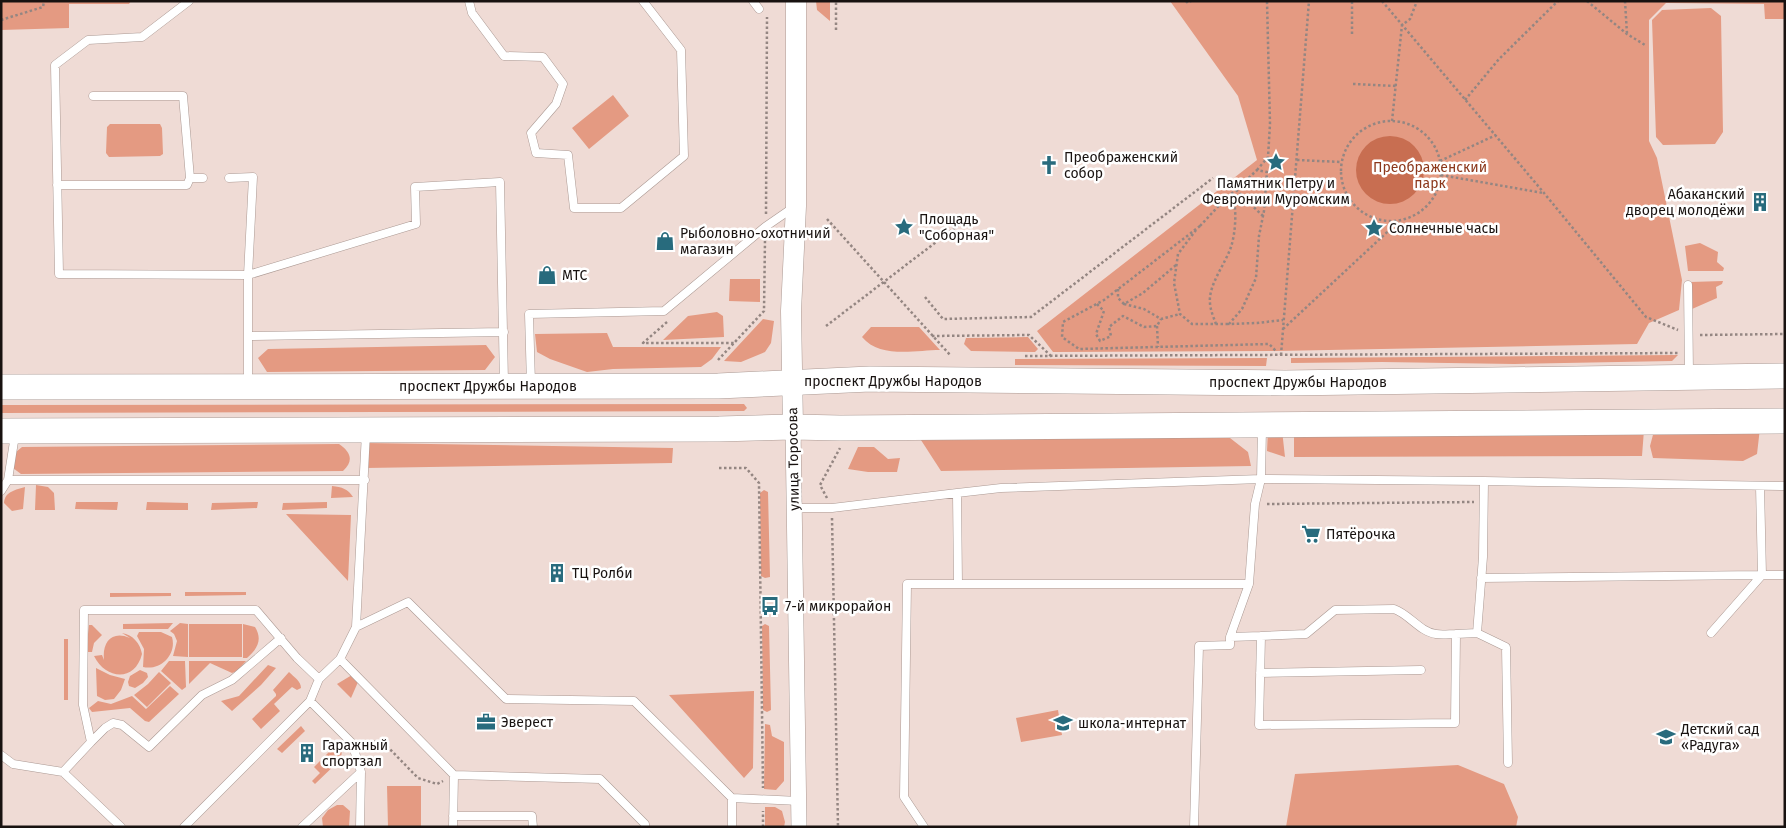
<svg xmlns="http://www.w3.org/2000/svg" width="1786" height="828" font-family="'Fira Sans',sans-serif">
<rect width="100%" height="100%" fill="#efdbd5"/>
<path fill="#e49a82" d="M1,1H131L129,4H69V28L1,30Z
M816,1H830V21L817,10Z
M1170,1H1785V19H1765L1764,4L1666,3L1649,20V141L1657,158L1682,280L1679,310L1649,323L1637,344L1276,351L1053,352L1037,331L1257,160L1238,96Z
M1711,8L1721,16L1723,132L1715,144L1663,145L1656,137L1652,20L1662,10Z
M613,95L629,116L589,149L572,128Z
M110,124H160L162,128L163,154L160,156L109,157L106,153L107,127Z
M1700,243L1718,252L1717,262L1724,268L1723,271H1688L1685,246Z
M730,279H760V302L729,301Z
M1723,281L1722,284L1716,287L1717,298L1692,309L1690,282Z
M717,312L723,316L724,337L663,340L688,316Z
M763,319L774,321L771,343L765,352L741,362L724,361Z
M871,327H919L940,350C916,350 880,359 862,337Z
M607,333L613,347H721L712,359L701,367L613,369L587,372L550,359L537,352L535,334Z
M1028,337L1038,349L1035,352L971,351L964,344L966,338Z
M486,345L495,357L485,370L267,372L258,358L268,349Z
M1678,355L1672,361L1514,364L1382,362L1291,363V358Z
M1267,358L1266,366L1015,365V359Z
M744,404L747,408L744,411L1,413V405Z
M1760,428L1757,454L1743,461L1653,458L1650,446L1654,431Z
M1268,430H1282L1285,457L1267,451Z
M1644,430L1642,456L1294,457V434Z
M919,437L1230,438L1248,452L1251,466L941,471Z
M366,443L673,448L672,463L365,468Z
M339,444C351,452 354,461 343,471L21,474L13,468L16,452L22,447Z
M858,447H874L888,459L900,458L897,472H868L848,469Z
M36,485L48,487L54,493L55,510H35Z
M332,486C342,487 348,489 353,497L331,498Z
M25,487L23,509L12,511L4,503C5,491 16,490 25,487Z
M764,490L768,492L770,577L765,578L761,576L760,493Z
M76,502H118L117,510L75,509Z
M147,502L188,503V510H146Z
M258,502L257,508L211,510L212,503Z
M327,502V508L282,510L283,503Z
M286,514L351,515L348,581Z
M185,592H246V595L185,596Z
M110,593H171V596L110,597Z
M173,623L168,629H123V624Z
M180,623L188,624V657L173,656L177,641L174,634L170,631Z
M189,624H242V657H189Z
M243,624L255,627C263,640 257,649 247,658H243Z
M765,624L769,626L771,710L767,712L763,710L762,626Z
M89,625H92L102,635L94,643L92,652H86Z
M139,632H161L172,637C177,654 161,671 143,667L144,649L137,636Z
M122,633C133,635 140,643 142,654C135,682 106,680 94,656L102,655L104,660C102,642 112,630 130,638Z
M64,639H68V700H64Z
M169,661H185L186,687L182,690L161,671Z
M189,661H246L237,671L232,673L210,663L189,684Z
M268,665L276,668L261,685L232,711L221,701L239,696Z
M96,668L110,675L125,679L121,690L114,699L105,700L97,696Z
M140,670L147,673L148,677L143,683L135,688L129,686L128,682L130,676Z
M159,672L171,683L147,707L134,695L148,684Z
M289,672C294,677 301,681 301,688L297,690L292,687L274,704L280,711L261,729L252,719L276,696V694L273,690Z
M352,675L358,682L351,698L337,684Z
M170,686L179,694L149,722L145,721L130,708L92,712L89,708L98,701L111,704L132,696L146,709Z
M754,691L753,768L744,778L669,695Z
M1058,710L1062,735L1021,742L1016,718Z
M765,724L770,725L772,736L784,742V781L776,790L764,789Z
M301,726L305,731L282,753L277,749Z
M336,745L342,750L341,759L315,784L312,781L320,773L314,767Z
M1458,765L1504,784L1518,817L1516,827H1286L1295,774Z
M387,786H421V827H388Z
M337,805H343L350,811L349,827H323L322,818L328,810Z
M765,807H775L782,811L785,822L784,827H765Z"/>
<path fill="#c86e51" d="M1356 170a34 34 0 1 1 68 0a34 34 0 1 1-68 0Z"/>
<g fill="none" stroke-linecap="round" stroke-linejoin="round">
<g stroke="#ab9993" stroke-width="9">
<path id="service" d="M189,1L142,37L88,40L55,65L59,274L248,275V383
M469,1L472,13L504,56L543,57L563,84L556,104L531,133L536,153L568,155L574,208H621L684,156L681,50L643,1
M753,1L759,9
M190,178H203
M229,178L253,177L248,275L416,224L415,187L500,182L504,383
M57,185H187L190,178L183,96H93
M1688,285L1689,374
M249,336L504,332
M531,384L529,314L664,311L765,227L794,207
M366,433L356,627L408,602L506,699L634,701L732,798L799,801
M15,435L8,480H365
M1484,481L1785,486
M1,491L8,480
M957,493L1001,488L1261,479L1484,481L1483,557L1477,633L1456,634L1455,723L1259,725L1261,636L1230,637
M794,508H832L957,493L958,584
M1481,578L1762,575L1760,486
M356,627L340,659L454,775
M1477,633L1506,647L1508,763
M1711,633L1762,575H1785
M1261,636L1306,634L1335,610L1394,609C1409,614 1420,632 1436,634C1442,635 1450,634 1456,634
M1260,673L1421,670
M310,701L352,743L361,772L360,827
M91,742L105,728L113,723L122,725L149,747L202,695L232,680L281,638
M1,755L13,764L63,772L121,827
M63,772L91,742L83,705L84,610H256L297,658L319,679
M732,798V827
M453,816H532L533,827
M184,827L310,701L319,679L340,659
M302,827L361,772
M453,827L454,775L600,779L645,824V827
M924,827L904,797L907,584H1249
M1194,827L1199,646L1230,645V637L1249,584L1255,504L1261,479L1262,428"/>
</g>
<g stroke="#ab9993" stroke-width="16">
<path id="minor" d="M793,427L799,827"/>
</g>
<g stroke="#ab9993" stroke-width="21">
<path id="tertiary" d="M793,427L791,311L796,206V1"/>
</g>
<g stroke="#ab9993" stroke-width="26">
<path id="primary" d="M1,387L718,386L870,379L1285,383L1785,376
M1,431L719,429L793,427L840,428L1785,421"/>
</g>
<path stroke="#948682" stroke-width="2.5" stroke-dasharray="2.5 2.5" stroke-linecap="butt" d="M1186,1L1188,3L1191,1
M1382,1L1544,193L1646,317L1678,330
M1587,1L1627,34L1645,45
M1625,1L1627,34
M1,20L43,7L44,1
M836,30V1
M1352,34V1
M1353,84L1396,86
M1465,100L1499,59L1558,1
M1341 171a50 50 0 1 1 100 0a50 50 0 1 1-100 0Z
M1392,121L1402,25L1410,19L1417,1
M1297,160L1341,162
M1440,161L1496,135
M1257,170L1268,157L1270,124L1267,1
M1441,175L1543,193
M766,214L767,17
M1263,216L1236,190L1257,170L1267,172L1264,211L1259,236L1256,278L1242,309L1229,324L1257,323L1283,320
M827,219L951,356
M1200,226L1104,300L1063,322L1062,337L1079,349L1269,344L1276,351
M1200,226L1227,197L1236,190
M1196,230L1178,254L1174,283L1180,314L1192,324H1229
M1118,289V298L1124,304L1143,293L1176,265
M925,297L943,319L1031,317L1213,178
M1097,304L1104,311L1096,334L1100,341L1111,336L1109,327L1123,316L1144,327L1157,326L1161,319
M1124,304L1144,309L1161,319L1180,314
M667,322L643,343H734
M1216,324C1213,316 1209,307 1210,297C1212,280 1225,264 1231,247C1236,231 1237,208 1232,193
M826,326L965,220
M1157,326L1158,347
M1283,329L1398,222
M1700,335L1785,334
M932,336L1029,335L1051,356
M1281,355L1309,1
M1025,356L1679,353
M718,360L764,311L765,240
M719,468H746L759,483L763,788
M827,498L820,485L840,448
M1267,504L1474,502
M832,518L838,827
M364,742L382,741L418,778L437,784L443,781
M763,827V811"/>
<use href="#service" stroke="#fff" stroke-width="8"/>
<use href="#minor" stroke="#fff" stroke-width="15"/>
<use href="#tertiary" stroke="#fff" stroke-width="20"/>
<use href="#primary" stroke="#fff" stroke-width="25"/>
</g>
<defs>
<g id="sight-bare" transform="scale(1.5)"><path d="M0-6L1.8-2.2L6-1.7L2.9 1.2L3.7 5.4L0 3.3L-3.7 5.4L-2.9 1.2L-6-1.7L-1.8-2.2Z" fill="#286b7d" stroke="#fff" stroke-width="2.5" paint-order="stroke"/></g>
<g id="church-bare" transform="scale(1.5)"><path d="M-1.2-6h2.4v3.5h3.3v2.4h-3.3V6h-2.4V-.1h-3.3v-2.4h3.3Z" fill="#286b7d" stroke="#fff" stroke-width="2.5" paint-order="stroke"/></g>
<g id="building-bare" transform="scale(1.5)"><path d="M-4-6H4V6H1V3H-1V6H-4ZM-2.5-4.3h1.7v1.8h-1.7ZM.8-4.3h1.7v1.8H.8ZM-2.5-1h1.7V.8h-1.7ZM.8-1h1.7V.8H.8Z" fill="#286b7d" stroke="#fff" stroke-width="2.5" paint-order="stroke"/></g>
<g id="shop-bare" transform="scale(1.5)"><path d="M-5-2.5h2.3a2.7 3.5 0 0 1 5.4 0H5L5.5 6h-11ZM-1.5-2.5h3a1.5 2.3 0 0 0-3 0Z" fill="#286b7d" stroke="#fff" stroke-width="2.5" paint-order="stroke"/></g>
<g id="supermarket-bare" transform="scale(1.5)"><path d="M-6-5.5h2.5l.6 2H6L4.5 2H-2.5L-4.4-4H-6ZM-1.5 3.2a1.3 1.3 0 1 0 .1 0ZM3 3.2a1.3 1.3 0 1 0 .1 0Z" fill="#286b7d" stroke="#fff" stroke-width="2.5" paint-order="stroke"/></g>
<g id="bus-bare" transform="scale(1.5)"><path d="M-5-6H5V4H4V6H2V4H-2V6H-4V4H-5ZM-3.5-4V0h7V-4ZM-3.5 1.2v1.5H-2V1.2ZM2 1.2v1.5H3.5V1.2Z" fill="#286b7d" stroke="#fff" stroke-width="2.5" paint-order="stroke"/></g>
<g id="office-bare" transform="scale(1.5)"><path d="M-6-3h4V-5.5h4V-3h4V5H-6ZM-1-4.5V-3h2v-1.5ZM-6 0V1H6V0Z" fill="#286b7d" stroke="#fff" stroke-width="2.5" paint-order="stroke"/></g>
<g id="school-bare" transform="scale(1.5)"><path d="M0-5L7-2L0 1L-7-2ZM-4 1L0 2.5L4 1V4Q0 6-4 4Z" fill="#286b7d" stroke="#fff" stroke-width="2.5" paint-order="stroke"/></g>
</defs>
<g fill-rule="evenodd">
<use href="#sight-bare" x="1276" y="162"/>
<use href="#church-bare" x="1049" y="165"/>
<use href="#building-bare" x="1760" y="202"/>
<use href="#sight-bare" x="904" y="227"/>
<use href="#sight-bare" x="1374" y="228"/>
<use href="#shop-bare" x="665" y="241"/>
<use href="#shop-bare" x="547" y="275"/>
<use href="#supermarket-bare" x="1311" y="534"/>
<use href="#building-bare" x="557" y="573"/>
<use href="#bus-bare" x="770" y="606"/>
<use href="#office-bare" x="486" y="722"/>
<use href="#school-bare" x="1063" y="723"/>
<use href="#school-bare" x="1666" y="737"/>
<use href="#building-bare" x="307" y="753"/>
</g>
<g text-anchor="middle" stroke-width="5" stroke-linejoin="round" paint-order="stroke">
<g font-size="14" fill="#181210" stroke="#fff" text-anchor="start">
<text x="1064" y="162">Преображенский<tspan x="1064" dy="16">собор</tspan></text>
<text x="1276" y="188" text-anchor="middle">Памятник Петру и<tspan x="1276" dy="16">Февронии Муромским</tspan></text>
<text x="1745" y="199" text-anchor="end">Абаканский<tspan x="1745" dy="16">дворец молодёжи</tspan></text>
<text x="919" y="224">Площадь<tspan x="919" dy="16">"Соборная"</tspan></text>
<text x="1389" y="233">Солнечные часы</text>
<text x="680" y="238">Рыболовно-охотничий<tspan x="680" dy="16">магазин</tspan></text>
<text x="562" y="280">МТС</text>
<text x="1326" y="539">Пятёрочка</text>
<text x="572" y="578">ТЦ Ролби</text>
<text x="785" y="611">7-й микрорайон</text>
<text x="501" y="727">Эверест</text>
<text x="1078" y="728">школа-интернат</text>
<text x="1681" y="734">Детский сад<tspan x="1681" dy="16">«Радуга»</tspan></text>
<text x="322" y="750">Гаражный<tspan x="322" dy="16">спортзал</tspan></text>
</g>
<g font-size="14" fill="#8c381c" stroke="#fff">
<text x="1430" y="172">Преображенский<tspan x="1430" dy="16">парк</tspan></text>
</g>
<g font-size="14" fill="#181210" stroke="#fff">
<text x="893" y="386">проспект Дружбы Народов</text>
<text x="1298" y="387">проспект Дружбы Народов</text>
<text x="488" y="391">проспект Дружбы Народов</text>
<text transform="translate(793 459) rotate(-91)" y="5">улица Торосова</text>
</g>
</g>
<rect width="1786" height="828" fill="none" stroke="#181210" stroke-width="5"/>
</svg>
